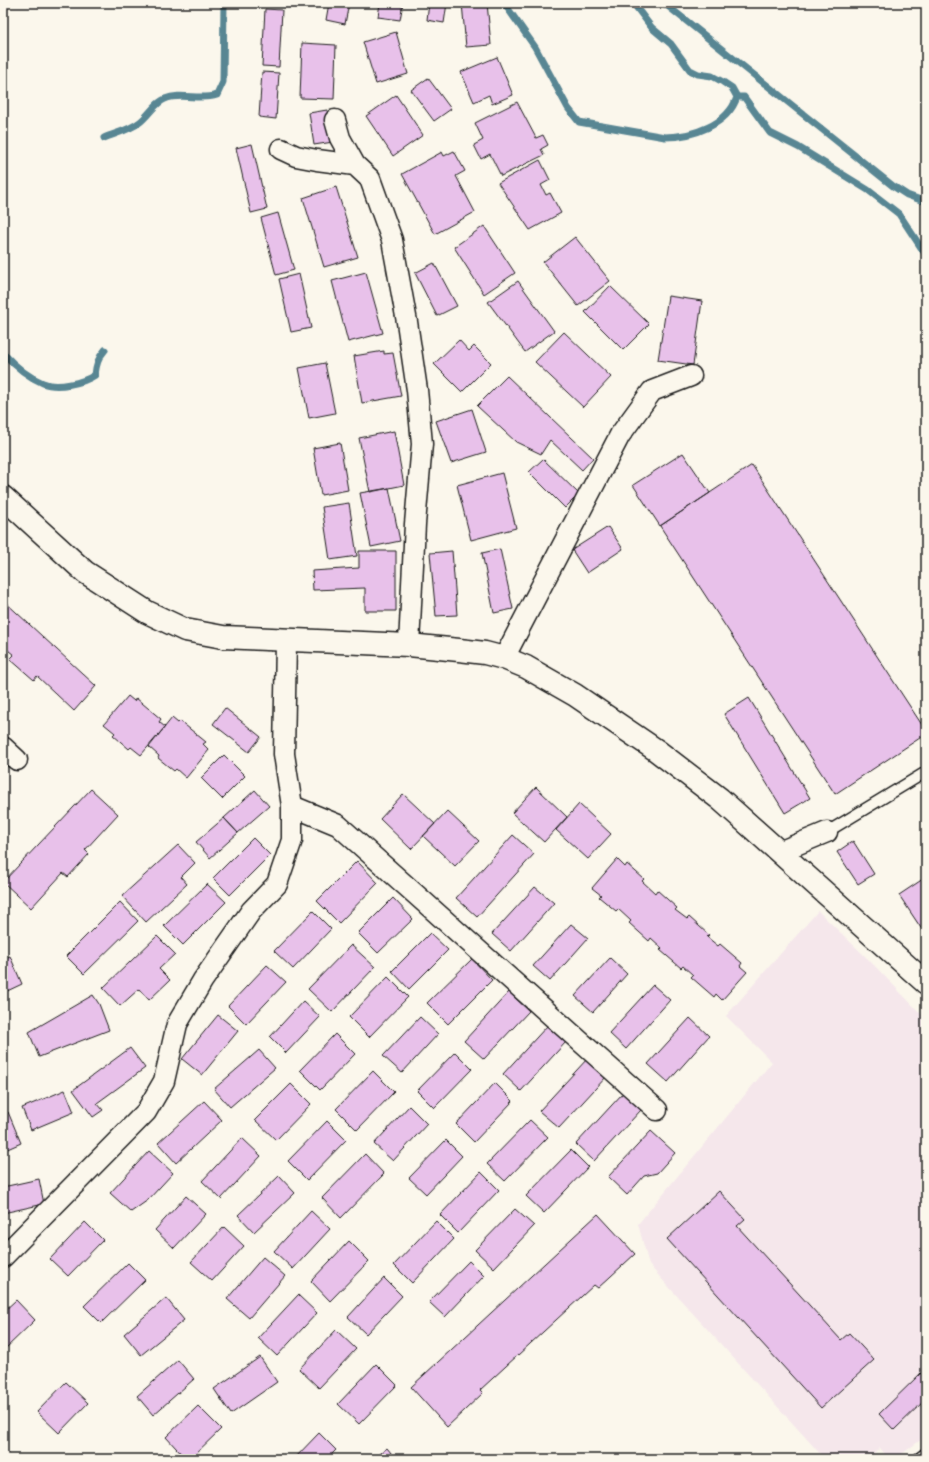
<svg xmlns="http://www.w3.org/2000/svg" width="929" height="1462" font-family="Mynerve,sans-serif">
<rect width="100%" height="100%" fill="#fbf7ec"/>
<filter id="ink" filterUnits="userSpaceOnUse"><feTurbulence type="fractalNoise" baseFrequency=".025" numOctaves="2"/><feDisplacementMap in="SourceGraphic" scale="8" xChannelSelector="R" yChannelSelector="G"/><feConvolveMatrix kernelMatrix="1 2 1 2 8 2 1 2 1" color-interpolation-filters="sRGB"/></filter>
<g filter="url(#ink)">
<path fill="#f5e7eb" d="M818,911L868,959L926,1019V1436L895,1459H889L880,1448L867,1459H825L649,1265L638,1224L772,1062L726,1016Z"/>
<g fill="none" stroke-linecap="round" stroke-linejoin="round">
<path stroke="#598693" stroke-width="7" d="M504,3L535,47L568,108L579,122L665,137C692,137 728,125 737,97
M633,3L652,28L671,44L690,70L698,74L712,76L723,82L732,88L737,97H744L770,133L798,147L868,190L899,214L926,255
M664,3L893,186L907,195L926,202
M104,138C116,133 130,130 140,122C149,115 155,103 165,99C181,92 200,101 217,95L223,82L224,3
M3,353C14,365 28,377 43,383C57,389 83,383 95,375C96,365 98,358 105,350"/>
</g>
<path fill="#e8c1ea" stroke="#1c1c1c" d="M329,3H349L345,24L326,20Z
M380,3H403L400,20L378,17Z
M429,3H447L444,23L427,20Z
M462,3H487L491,45L466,47Z
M265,9L282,10L279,67L262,66Z
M396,32L408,74L376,84L363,42Z
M302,43L336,45L334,99L300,98Z
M497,57L513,95L492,104L489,95L474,102L461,72Z
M262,72L279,73L276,119L259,117Z
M428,78L451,109L434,121L411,90Z
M396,95L423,135L393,156L366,116Z
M517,102L536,138L543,135L548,145L541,149L544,155L501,176L490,154L481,159L474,145L483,140L475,123Z
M327,110L333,142L314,145L309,113Z
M252,144L267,209L251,213L236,148Z
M454,151L465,171L456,176L475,212L435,234L402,174L442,152L444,156Z
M540,160L550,180L541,185L546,195L550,193L561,213L530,230L498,183Z
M336,187L358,257L324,267L303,198Z
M278,213L294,270L276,275L261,218Z
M484,226L515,273L484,294L454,247Z
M575,237L610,281L578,306L543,262Z
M434,263L457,306L437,316L415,273Z
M366,272L383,333L348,342L332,281Z
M299,274L311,328L291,332L279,279Z
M518,281L554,331L525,352L488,302Z
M610,286L649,324L623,350L585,312Z
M668,296L702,301L693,365L658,360Z
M564,332L611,377L583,407L535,362Z
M459,340L469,351L474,346L491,363L462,392L434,364Z
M384,351V354L393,353L401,396L362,403L354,356Z
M325,363L335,413L309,418L299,368Z
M507,376L593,458L582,470L550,440L541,454L516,442L477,406Z
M472,409L486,452L451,463L436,421Z
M394,431L404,485L370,492L359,438Z
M340,443L348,490L321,495L313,448Z
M683,453L710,493L660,526L633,485Z
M543,459L579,494L565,508L529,472Z
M752,465L926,731V734L835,794L660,526Z
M502,473L516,528L471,540L457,485Z
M389,488L400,541L371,547L360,493Z
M349,503L357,556L330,560L322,507Z
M608,527L623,549L587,573L572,550Z
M500,549L513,609L494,613L482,553Z
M359,551H396V611H365V588L313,590L312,571L359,568Z
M452,551L457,615L436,616L430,553Z
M3,600L96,686L74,711L37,676L34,680L10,659L14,655L3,646Z
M128,696L134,701L136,698L161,719L159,722L165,727L141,755L131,747L129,749L113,735L115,733L104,724Z
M749,698L810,798L785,813L724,714Z
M225,708L261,737L249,752L213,724Z
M172,718L178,723L180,721L206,742L203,744L209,750L186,778L176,769L174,771L158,758L159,756L149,747Z
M224,755L245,776L222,799L201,778Z
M536,787L567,817L544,842L512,813Z
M91,789L118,814L85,850L89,854L68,877L63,873L31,908L3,882Z
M255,790L269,806L238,833L224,818Z
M403,794L435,824L411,849L380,819Z
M579,804L611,834L588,859L556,830Z
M447,811L479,841L455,866L423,836Z
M224,818L238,833L210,858L196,842Z
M513,835L534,854L477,917L456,898Z
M253,838L270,855L230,895L213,878Z
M853,841L874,874L858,884L837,852Z
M178,845L195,863L181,877L187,884L146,922L122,896Z
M617,859L625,867L627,864L644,879L642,881L655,893L657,890L677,908L675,910L687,919L689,917L709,935L707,937L718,946L720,944L742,963L740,966L747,972L722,1000L716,994L714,997L691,977L693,975L683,966L681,968L660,950L662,948L651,938L649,941L629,923L631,921L618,909L616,911L599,897L601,895L592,888Z
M357,861L378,883L339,923L317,901Z
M926,877V929L923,931L899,895Z
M207,884L226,902L183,945L164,926Z
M535,887L554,903L511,951L492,934Z
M393,898L413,919L378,953L358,933Z
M120,902L138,921L84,974L66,956Z
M313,911L331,929L293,969L274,951Z
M571,924L588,938L550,981L533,966Z
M430,933L448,950L409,989L392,971Z
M157,936L175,954L159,969L170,980L149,1000L139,989L120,1006L103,988Z
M351,945L375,967L332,1012L308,989Z
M10,956L22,984L3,993V959Z
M610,958L627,974L593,1012L575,996Z
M472,959L492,980L448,1024L427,1003Z
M267,965L286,982L246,1024L228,1006Z
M388,977L408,997L369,1037L349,1017Z
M653,985L670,1000L626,1049L609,1033Z
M509,992L529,1011L484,1059L464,1041Z
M93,995L99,1004L109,1030L39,1057L29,1032Z
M303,1001L320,1017L286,1053L270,1037Z
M218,1015L238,1031L202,1075L182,1059Z
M420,1017L438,1034L402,1073L383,1056Z
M690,1018L709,1036L668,1082L648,1064Z
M548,1025L566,1042L521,1091L503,1074Z
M335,1034L355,1054L320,1090L300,1070Z
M130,1048L145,1068L97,1103L103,1110L93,1117L73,1090Z
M259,1050L275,1068L230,1107L214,1089Z
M455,1052L472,1069L434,1108L417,1091Z
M588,1058L607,1076L559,1128L539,1111Z
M3,1066L8,1078L3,1080Z
M373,1071L394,1092L357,1130L336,1109Z
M495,1083L513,1101L474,1142L456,1124Z
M291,1084L311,1104L276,1140L255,1120Z
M65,1090L74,1112L31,1130L22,1108Z
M623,1093L641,1110L594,1161L576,1144Z
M204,1101L222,1120L176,1163L158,1143Z
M409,1106L427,1124L393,1161L374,1144Z
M8,1112L21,1143L3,1151V1114Z
M530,1120L548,1137L505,1181L487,1164Z
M327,1121L346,1140L307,1180L288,1161Z
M651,1131L675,1153L657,1173L644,1176L627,1195L608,1177Z
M242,1138L261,1156L221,1199L202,1181Z
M446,1140L462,1156L426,1194L409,1178Z
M571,1150L588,1167L544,1213L526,1196Z
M149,1151L173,1173L148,1200L131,1212L110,1193Z
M365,1154L384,1174L341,1218L322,1198Z
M481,1172L499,1190L458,1233L440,1215Z
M279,1176L295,1193L254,1232L238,1215Z
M39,1179L44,1204L3,1213V1187Z
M719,1191L745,1219L737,1226L841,1340L849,1333L874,1360L821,1408L667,1239Z
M186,1196L206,1214L174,1248L155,1230Z
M515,1209L534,1226L494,1268L475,1250Z
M311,1211L330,1229L293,1269L274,1251Z
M598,1214L635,1254L598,1288L594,1285L480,1390L483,1393L447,1427L411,1387Z
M436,1221L454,1239L412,1283L394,1265Z
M85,1222L103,1240L68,1276L50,1259Z
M224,1227L244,1246L212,1281L191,1262Z
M349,1241L369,1261L330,1301L311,1281Z
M263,1257L285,1276L249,1318L227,1299Z
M469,1261L484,1276L445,1317L429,1302Z
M128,1263L145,1280L101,1323L84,1306Z
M384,1278L402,1296L366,1334L348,1317Z
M298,1295L317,1313L277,1356L258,1338Z
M166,1298L184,1320L141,1355L124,1334Z
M16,1300L35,1320L4,1350L3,1312Z
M336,1330L356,1349L319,1388L299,1369Z
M260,1357L277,1382L231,1414L214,1389Z
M178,1360L194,1379L153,1415L137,1396Z
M376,1364L397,1385L359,1424L338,1404Z
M921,1373L926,1378V1399L894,1430L879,1414Z
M66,1382L88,1403L59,1433L37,1412Z
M198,1406L221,1429L190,1459H186L166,1437Z
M319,1433L336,1450L327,1459H294Z
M387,1448L396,1459H374Z"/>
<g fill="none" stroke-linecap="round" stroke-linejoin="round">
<g stroke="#1c1c1c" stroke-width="13">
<path id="service" d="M827,832L926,772
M918,1459L926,1453"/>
</g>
<g stroke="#1c1c1c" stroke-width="23">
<path id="minor" d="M335,120L340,138L355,165
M281,149L296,156L317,160L355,165L370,179L392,240L407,322L417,390L422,444L415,524L409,645
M504,658L620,435L652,391L691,376
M3,747L17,760
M292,806L338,825L657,1110
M779,852L827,832
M3,1257L146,1112L164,1081L177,1024L203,980L251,911L277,884L292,840V806L284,754L286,641"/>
</g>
<g stroke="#1c1c1c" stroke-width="25">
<path id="tertiary" d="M3,497L85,572L147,612L185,630L223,637L409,645L459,650L485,653L504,658L526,667L575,695L656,750L720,799L926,983"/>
</g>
<use href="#service" stroke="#fbf7ec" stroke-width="10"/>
<use href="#minor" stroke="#fbf7ec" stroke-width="20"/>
<use href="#tertiary" stroke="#fbf7ec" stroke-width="22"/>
</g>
</g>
<rect width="929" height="1462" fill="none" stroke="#fbf7ec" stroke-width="16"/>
<rect x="8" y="8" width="913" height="1446" fill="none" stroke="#1c1c1c" stroke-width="1.5" filter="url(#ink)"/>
</svg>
